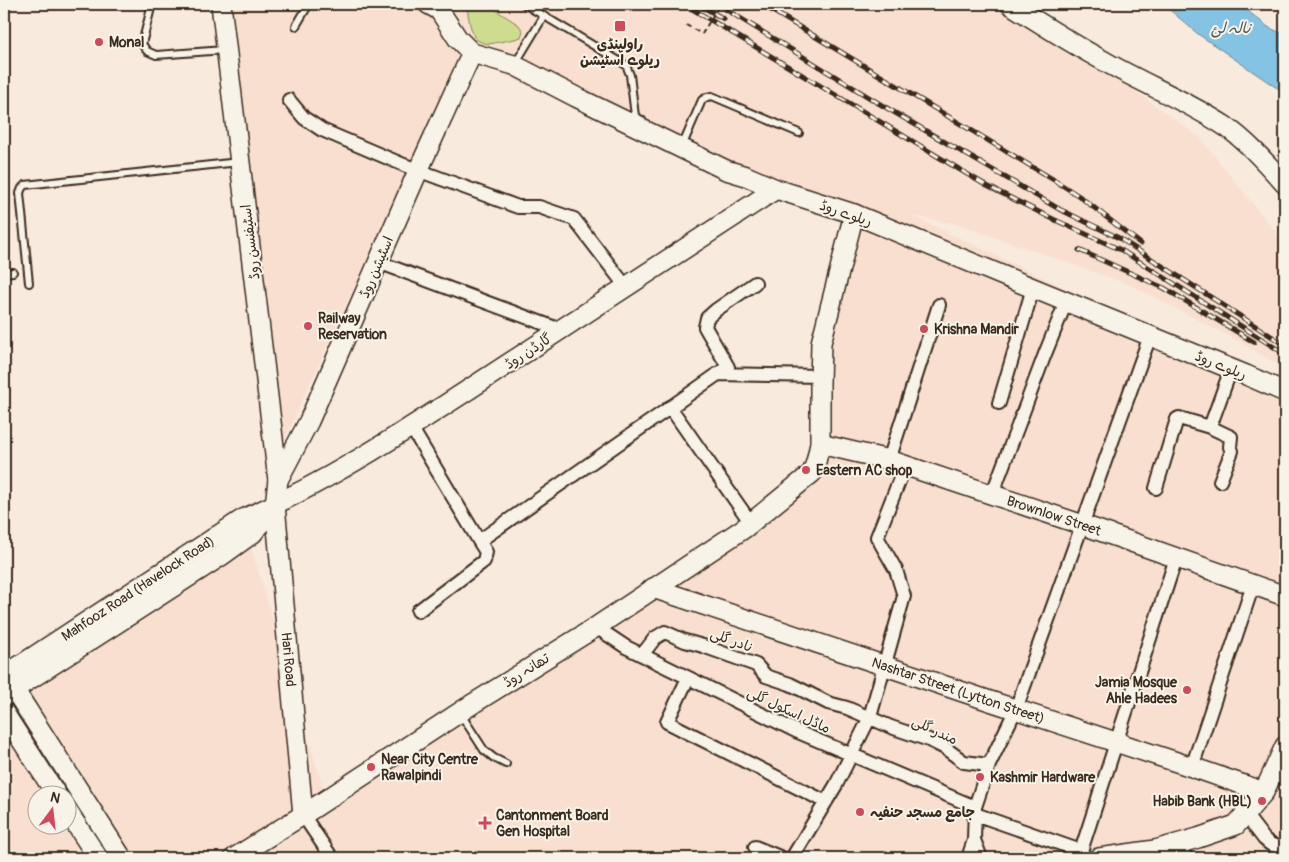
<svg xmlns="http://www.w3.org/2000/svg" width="1289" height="862" font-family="Pangolin,'Playpen Sans Arabic',sans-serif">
<rect width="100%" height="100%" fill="#f8eadd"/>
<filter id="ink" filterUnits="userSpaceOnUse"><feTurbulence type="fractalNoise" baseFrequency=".02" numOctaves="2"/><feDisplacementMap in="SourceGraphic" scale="10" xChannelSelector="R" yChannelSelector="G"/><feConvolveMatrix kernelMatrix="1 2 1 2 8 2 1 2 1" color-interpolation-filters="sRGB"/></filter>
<g filter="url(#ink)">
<path fill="#f9dfcf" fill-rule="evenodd" d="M216,4H1015L1200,138L1285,244V369L1242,343L1131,285L957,224L913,216L1285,393V858H4V700L251,547L326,798L829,460L809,364L867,207L746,185L460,55L282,445ZM38,794H68V824H38Z"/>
<path fill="#cedc8f" stroke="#848356" d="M468,4H486L519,25L523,31L521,37L515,39L489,44C484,43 478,42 474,37C471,30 466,10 468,4Z"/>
<path fill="#85c3e5" stroke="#678695" d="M1163,4H1239L1268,27L1285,35V92L1274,86L1198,34Z"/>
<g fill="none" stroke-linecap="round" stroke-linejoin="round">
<g stroke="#3b2a1e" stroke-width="10">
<path id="lane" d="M152,4L142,44L147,51L156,55L225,50
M524,4L626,65L630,75L635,116L642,120
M296,26L309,4
M515,64L544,16
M684,142L702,100L707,97L712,96L799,133
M4,273L13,272
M29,283L20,193L22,188L25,185L239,162
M460,713L484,750L494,758L506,764"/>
</g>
<g stroke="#3b2a1e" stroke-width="16">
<path id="street" d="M289,100L304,118L322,130L404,165L518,207H539L574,219L627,288
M378,262L561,330
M717,374L820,376
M999,403L1033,288
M670,407L751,523
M411,427L479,541L486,552L484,561L418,611
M1210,427L1231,369
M889,460L939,305
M1156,488L1177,419L1179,418L1210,427L1231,437L1230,447L1232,451L1220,481
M992,495L1045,354L1066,302
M479,541L728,367L705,327L707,318L716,310L755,283
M596,627L626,647L798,732L975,807
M642,655L655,638L665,632L685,641L703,646L756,665L766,676L790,684L828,703L847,708L891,727L929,740L945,748L964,762L989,765
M688,678L667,722L826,802
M1192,767L1253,585
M975,814L1081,851L1086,858
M1245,814L1264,839L1270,844L1285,850
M303,815L332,858
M1172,845L1187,858
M755,847L782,858
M1081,851L1176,558
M792,858L836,785L870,717L904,596L896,570L877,537L905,466
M968,858L974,840
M981,858L974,840L975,807L989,765L1016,709L1150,336"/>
</g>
<g stroke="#3b2a1e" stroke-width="22">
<g id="secondary">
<path d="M428,4L439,10L458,39L472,53L514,65L576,97L726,170L746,176L776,189L854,214L1023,284L1246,375L1285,392"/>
<path d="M1010,4C1041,24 1072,44 1104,61C1144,84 1187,101 1225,126C1248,142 1267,164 1285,184"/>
<path id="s1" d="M820,444L889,460L1083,525L1285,596"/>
<path d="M278,480L309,421L418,171L472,53"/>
<path id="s2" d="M275,505L303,815"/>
<path id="s3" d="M653,588L990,701L1192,767L1264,792"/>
<path id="s4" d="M4,676L243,519C331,481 411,427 491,375C586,314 681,252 776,189"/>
<path d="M7,678L122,858"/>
<path d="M4,696L221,556L253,533L275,505L278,480L221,4"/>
<path d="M4,713L56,794"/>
<path d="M68,812L98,858"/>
<path d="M234,858L303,815L474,703L596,627L746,527L812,473L816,462L820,444V384L821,343L854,214"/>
<path d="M1099,858L1155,850L1198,838L1236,825L1264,792L1285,746"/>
</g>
</g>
<path stroke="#3b2a1e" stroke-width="2" stroke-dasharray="5 4" stroke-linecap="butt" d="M686,25L702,34"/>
<use href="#lane" stroke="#f7f3e8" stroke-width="6"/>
<use href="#street" stroke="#f7f3e8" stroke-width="12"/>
<use href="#secondary" stroke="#f7f3e8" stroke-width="19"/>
<g stroke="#3b2a1e" stroke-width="5">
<path id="rail" d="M684,4L987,186L1053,219L1121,250L1285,354
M698,4L724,19
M717,4L880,104L1059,209L1119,238L1285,345
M761,4L1054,180L1079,196L1141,244
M1079,250L1164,288L1254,342"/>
</g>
<use href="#rail" stroke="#f7f3e8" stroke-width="3" stroke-dasharray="9" stroke-linecap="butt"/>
<path stroke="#3b2a1e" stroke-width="2" stroke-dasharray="5 4" stroke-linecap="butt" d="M702,34L720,4"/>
</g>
</g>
<g fill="#d1495b" stroke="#f7f3e8" stroke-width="2">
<rect x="614" y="20" width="12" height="12" rx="2.5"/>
<circle cx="99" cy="42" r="5"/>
<circle cx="308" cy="326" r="5"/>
<circle cx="924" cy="329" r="5"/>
<circle cx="806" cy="470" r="5"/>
<circle cx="1187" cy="690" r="5"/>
<circle cx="371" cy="767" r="5"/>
<circle cx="980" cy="777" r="5"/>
<circle cx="1262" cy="801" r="5"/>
<circle cx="860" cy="812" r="5"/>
<path d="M482.5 815.5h5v5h5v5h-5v5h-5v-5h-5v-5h5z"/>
</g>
<g text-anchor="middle" stroke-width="4" stroke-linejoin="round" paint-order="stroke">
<g font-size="14" font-weight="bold" fill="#3b2a1e" stroke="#f7f3e8" text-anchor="start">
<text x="109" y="47">Monal</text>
<text x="620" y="49" text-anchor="middle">راولپنڈی<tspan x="620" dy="16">ریلوے اسٹیشن</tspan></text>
<text x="318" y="323">Railway<tspan x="318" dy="16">Reservation</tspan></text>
<text x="934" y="334">Krishna Mandir</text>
<text x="816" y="475">Eastern AC shop</text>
<text x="1177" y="687" text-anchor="end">Jamia Mosque<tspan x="1177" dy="16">Ahle Hadees</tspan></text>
<text x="381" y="764">Near City Centre<tspan x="381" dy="16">Rawalpindi</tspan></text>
<text x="990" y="782">Kashmir Hardware</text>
<text x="1252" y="806" text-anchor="end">Habib Bank (HBL)</text>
<text x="870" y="817">جامع مسجد حنفیہ</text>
<text x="496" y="820">Cantonment Board<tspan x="496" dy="16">Gen Hospital</tspan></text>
</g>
<g font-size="14" fill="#3b2a1e" stroke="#f7f3e8">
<text transform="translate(846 213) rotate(19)" y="5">ریلوے روڈ</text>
<text transform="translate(250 242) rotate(-97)" y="5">اسٹیفنسن روڈ</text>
<text transform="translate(376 267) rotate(-67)" y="5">اسٹیشن روڈ</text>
<text transform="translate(528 351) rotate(-33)" y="5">گارڈن روڈ</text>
<text transform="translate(1221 365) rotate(22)" y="5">ریلوے روڈ</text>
<text dy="5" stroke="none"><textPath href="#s1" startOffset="245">Brownlow Street</textPath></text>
<text dy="5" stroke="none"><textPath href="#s4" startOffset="160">Mahfooz Road (Havelock Road)</textPath></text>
<text transform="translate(732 640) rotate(20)" y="5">نادر گلی</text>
<text dy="5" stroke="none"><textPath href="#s2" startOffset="155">Hari Road</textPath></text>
<text transform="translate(526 670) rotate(-32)" y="5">تھانہ روڈ</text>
<text dy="5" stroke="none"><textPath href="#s3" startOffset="322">Nashtar Street (Lytton Street)</textPath></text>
<text transform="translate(789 710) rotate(25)" y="5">ماڈل اسکول گلی</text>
<text transform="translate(935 730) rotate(25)" y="5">مندر گلی</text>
</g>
<g font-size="15" font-style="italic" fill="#51585a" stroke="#f7f3e8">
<text x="1231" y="33">نالہ لئ</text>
</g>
</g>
<rect width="1289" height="862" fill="none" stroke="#f7f3e8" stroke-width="20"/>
<rect x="10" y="10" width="1269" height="842" fill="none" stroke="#3b2a1e" stroke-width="2" filter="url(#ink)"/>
<g transform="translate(52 810) rotate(15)"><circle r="24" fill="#f7f3e8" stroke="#aca397"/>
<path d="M0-4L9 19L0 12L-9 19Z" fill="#d1495b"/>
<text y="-8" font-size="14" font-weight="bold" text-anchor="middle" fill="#3b2a1e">N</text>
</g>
</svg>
